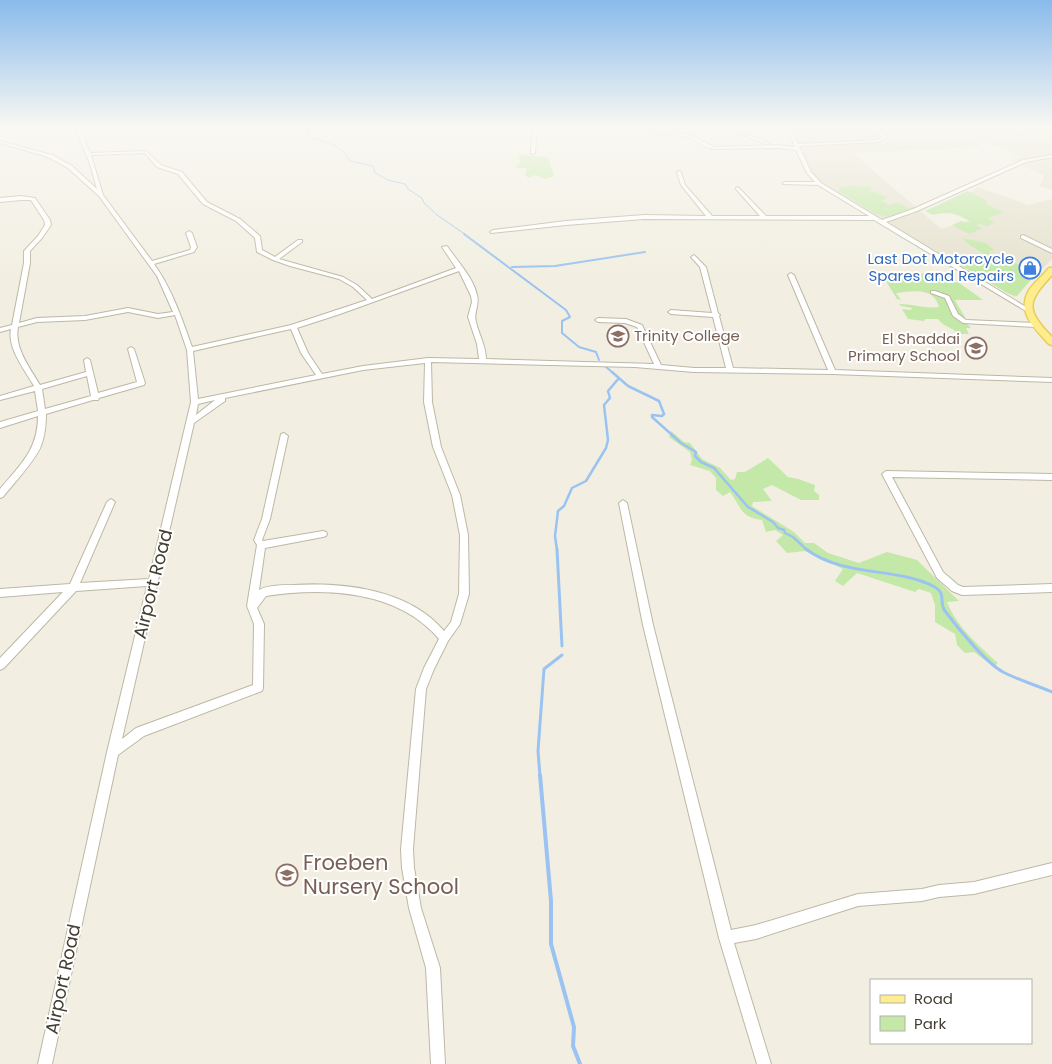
<svg xmlns="http://www.w3.org/2000/svg" width="1052" height="1064" font-family="Poppins,sans-serif">
<rect width="100%" height="100%" fill="#f2efe2"/>
<path fill="#e6e2cf" d="M793,127H1052V190L1040,186L1044,175L1011,161L1021,156L984,141L977,147L853,153L941,229L992,213L967,195L978,187L1028,205L1052,199V259L1015,297L822,184L814,176L805,158Z"/>
<path fill="#c3e8a8" d="M519,155L548,157L554,176L546,179L535,175L528,178L525,174L527,168H517L516,165L520,164Z
M854,185L857,187L870,186L873,189L868,191L876,192L888,198L881,201L889,205L897,203L910,209C900,213 890,219 880,216L883,215L876,214L838,191L840,190L839,188Z
M968,191L987,201L985,203L1003,213L987,218L994,222L988,226L977,223V226L983,228L969,234L952,225L961,221L966,223L970,222L968,220C955,213 947,211 933,215L925,211Z
M962,238L986,243L994,250L988,252L997,257C986,257 974,248 965,242L966,241Z
M957,255L978,256L993,260L996,266L1000,267L1001,259H1005L1037,272L1017,296L1009,294L953,261Z
M881,273C903,273 930,269 948,283L958,282L983,300H955L966,319H963L971,328H966L969,334H958C952,327 944,327 938,319H925L924,321L908,319L902,309L911,310L912,308L901,306L899,304C913,304 925,309 939,307C934,287 913,291 896,293L901,300L897,299Z
M671,431L684,442L690,443L702,459L720,468L731,480L735,479L737,472H745L768,458L788,477L798,479L815,485L814,491L819,495V500H801L772,485L763,489L772,501L753,502L752,506L794,532L805,543H814L828,553L859,563L887,552L917,560L959,601L947,602C956,626 980,647 998,663L994,667L974,652L965,653L957,645L955,634L935,622V605L931,593L919,589L915,592L857,573L843,586L835,581L843,569L805,551L787,553L776,541L783,535L775,530L766,532L762,520C740,517 742,508 730,492L723,496L716,490V478L710,471L690,465L692,460L690,452L669,437Z"/>
<g fill="none" stroke-linecap="round" stroke-linejoin="round">
<path stroke="#9ac3f2" stroke-width="1" d="M300,127L307,131
M307,132L308,137C324,142 342,144 350,161L373,166L375,173L388,180L405,184L408,189L422,198L424,203L437,215L466,235"/>
<path stroke="#9ac3f2" stroke-width="2" d="M464,234L566,310L570,317L562,321V333L579,347L596,352L599,360
M512,267L555,266L645,252
M605,366L613,373"/>
<path stroke="#9ac3f2" stroke-width="2.5" d="M612,372L628,386L659,401L664,414L662,416L652,415V417L681,443L696,452L695,456L701,462L714,468L748,507L773,522L778,528L784,530L785,533L793,537L807,550
M557,550L555,536L558,511L564,506L572,488L586,481L606,448L608,440L604,405L610,398L608,391L619,378"/>
<path stroke="#9ac3f2" stroke-width="3" d="M557,549L562,646
M806,549C843,577 895,567 933,586C948,594 938,602 945,611C957,627 986,663 1003,672C1018,680 1036,685 1052,692
M540,776L538,751L544,669L562,655"/>
<path stroke="#9ac3f2" stroke-width="4" d="M540,775L551,901V944L574,1027L573,1046L580,1064"/>
<g stroke="#bdb8a4" stroke-width="2">
<path id="minor" d="M75,127H79L90,153L146,151L161,165L182,172L207,202L240,219L260,236L262,250L275,257L298,240H302V242L279,259L343,277L357,285L372,299L456,268L442,247L447,246C457,261 473,277 477,295C480,305 473,313 476,322C479,335 486,346 486,359L654,364L637,327L625,323L598,322L595,320L598,318L626,319L642,325L661,365L694,368H726L713,317L671,314L668,312L671,310L712,313L700,267L691,257L694,255L706,267L718,313L720,315L719,316L733,368L828,370L788,275L791,273L794,275L835,370L1052,378V382L832,374L694,372L635,367L431,362L432,402L441,447L460,495L468,535L469,594L460,624L448,641L434,669L426,689L413,849L414,868L421,908L440,968L445,1064H431L426,968L409,908L402,868L401,849L416,689L424,668L439,639C398,590 324,587 266,596L257,608L264,624L263,688L262,691L144,736L118,755L52,1064H38L107,752L147,586L76,591L4,668L0,670V658L63,592L0,597V589L70,584L107,502L111,499L115,502L80,583L149,579L191,402L187,350L175,315L158,318L128,312L85,320L37,322L18,327C14,348 30,368 40,385L86,372L84,360L87,358L90,360L98,393L137,382L128,349L131,347L134,349L145,383L144,385L99,398L98,400H93L46,414C46,425 45,435 41,446C35,461 14,483 3,497L0,498V489C20,465 38,450 38,416L0,428V422L38,411L35,391L0,400V396L34,386C25,370 7,348 11,329L0,332V328L12,325L24,263V251L38,236L45,225L44,220L31,200H21L0,202V198L21,196L35,198L50,220L51,225L42,238L30,251V263L19,323L37,318L85,316L128,308L158,314L173,312L157,276L99,196L68,168L48,157L0,143V141L52,155L72,166L97,189L90,164ZM145,153L157,167L178,174L203,204L236,221L255,238L257,252L273,260L290,266L339,279L353,287L367,300L291,325L192,347C182,319 172,289 154,264L194,252L197,247L192,233L189,231L186,233L191,247L190,250L152,261L103,195L91,155ZM459,271L471,296L472,302L468,317L477,344L479,359L428,358L363,366L322,374L308,353L297,328L340,314ZM291,329L301,353L316,375L198,399L193,351ZM425,363L424,402L433,447L452,495L460,535L459,594L451,622L444,631C409,589 344,582 293,585C282,585 268,585 259,590L265,548L323,537L326,536L327,534L326,532L323,531L263,541L262,540L270,519L288,436L284,433L281,434L262,519L254,540L257,545L247,606L254,624L253,685L136,728L122,739L157,585L159,582L158,580L194,423L225,401V398L363,370ZM87,376L91,396L45,409L42,389ZM215,400L196,415L198,404Z
M536,127H540L536,136L535,153L533,154L531,153L532,136Z
M606,127H616L690,135L714,147L777,145L795,147L786,127H790L798,144L877,140L882,137L874,127H878L887,137L878,142L799,146L811,172L821,183L882,220L913,209L1023,160L1052,155V157L1026,162L917,211L886,222L1031,310L1026,311L874,220L644,219L566,225L491,233L490,232L493,230L566,221L644,215L706,216L681,185L677,172L679,171L681,172L685,185L712,216H760L736,189V188L738,187L766,216H869L818,185L783,184V183L785,182H815L807,173L796,150L777,148L714,149L706,147L689,137Z
M721,127H726L770,143L766,144Z
M1023,235L1052,249V253L1021,238V236Z
M931,291H935L949,296L958,314L966,320L1036,323L1039,325L1036,327L963,323L953,316L945,298L931,293Z
M886,471L1052,474V480L892,477L943,572L958,585L963,587L1052,584V592L962,595L952,591L937,578L882,474Z
M623,500L627,503L653,625L731,930L756,925L858,894L922,889L939,885L974,882L1052,863V875L974,894L939,897L922,901L858,906L756,939L734,943L771,1064H757L719,938L643,625L619,503Z"/>
</g>
<g stroke="#e7ce5a" stroke-width="3">
<path id="major" d="M1049,268H1052V275C1027,302 1025,309 1052,337V345L1049,344C1036,330 1017,313 1028,292C1032,284 1043,276 1049,268Z"/>
</g>
<use href="#minor" fill="#fff" fill-rule="evenodd"/>
<use href="#major" fill="#ffed8d" fill-rule="evenodd"/>
</g>
<linearGradient id="sky" x2="0" y2="1"><stop stop-color="#89baec"/><stop offset="0.46" stop-color="#f9f8f2"/><stop offset="1" stop-color="#f9f8f2" stop-opacity="0"/></linearGradient>
<rect width="1052" height="276" fill="url(#sky)"/>
<defs>
<g id="shop-ring" transform="scale(1.125)"><circle r="9.5" fill="#fff" stroke="#3f7fe0" stroke-width="1.5"/><path d="M-5-2.5h2.3a2.7 3.5 0 0 1 5.4 0H5L5.5 6h-11ZM-1.5-2.5h3a1.5 2.3 0 0 0-3 0Z" fill="#3f7fe0"/></g>
<g id="school-ring" transform="scale(1.125)"><circle r="9.5" fill="#fff" stroke="#8d6e63" stroke-width="1.5"/><path d="M0-5L7-2L0 1L-7-2ZM-4 1L0 2.5L4 1V4Q0 6-4 4Z" fill="#8d6e63"/></g>
</defs>
<g fill-rule="evenodd">
<use href="#shop-ring" x="1030" y="268"/>
<use href="#school-ring" x="618" y="336"/>
<use href="#school-ring" x="976" y="348"/>
<use href="#school-ring" x="287" y="875"/>
</g>
<g text-anchor="middle" stroke-width="4" stroke-linejoin="round" paint-order="stroke">
<g font-size="15" fill="#366cbe" stroke="#fff" text-anchor="end">
<text x="1014" y="264">Last Dot Motorcycle<tspan x="1014" dy="17">Spares and Repairs</tspan></text>
</g>
<g font-size="15" fill="#785e54" stroke="#fff" text-anchor="start">
<text x="634" y="341">Trinity College</text>
<text x="960" y="344" text-anchor="end">El Shaddai<tspan x="960" dy="17">Primary School</tspan></text>
</g>
<g font-size="18" fill="#433e32" stroke="#fff">
<text transform="translate(153 584) rotate(-76)" y="6">Airport Road</text>
<text transform="translate(63 979) rotate(-78)" y="6">Airport Road</text>
</g>
<g font-size="21" fill="#785e54" stroke="#fff" text-anchor="start">
<text x="303" y="870">Froeben<tspan x="303" dy="24">Nursery School</tspan></text>
</g>
</g>
<rect x="870" y="979" width="162" height="65" fill="#ffffff" stroke="#b4b2ad"/>
<rect x="880" y="995" width="25" height="8" fill="#ffed8d" stroke="#b4b2ad"/>
<text x="914" y="1004" font-size="15" fill="#433e32">Road</text>
<rect x="880" y="1016" width="25" height="15" fill="#c3e8a8" stroke="#b4b2ad"/>
<text x="914" y="1029" font-size="15" fill="#433e32">Park</text>
</svg>
